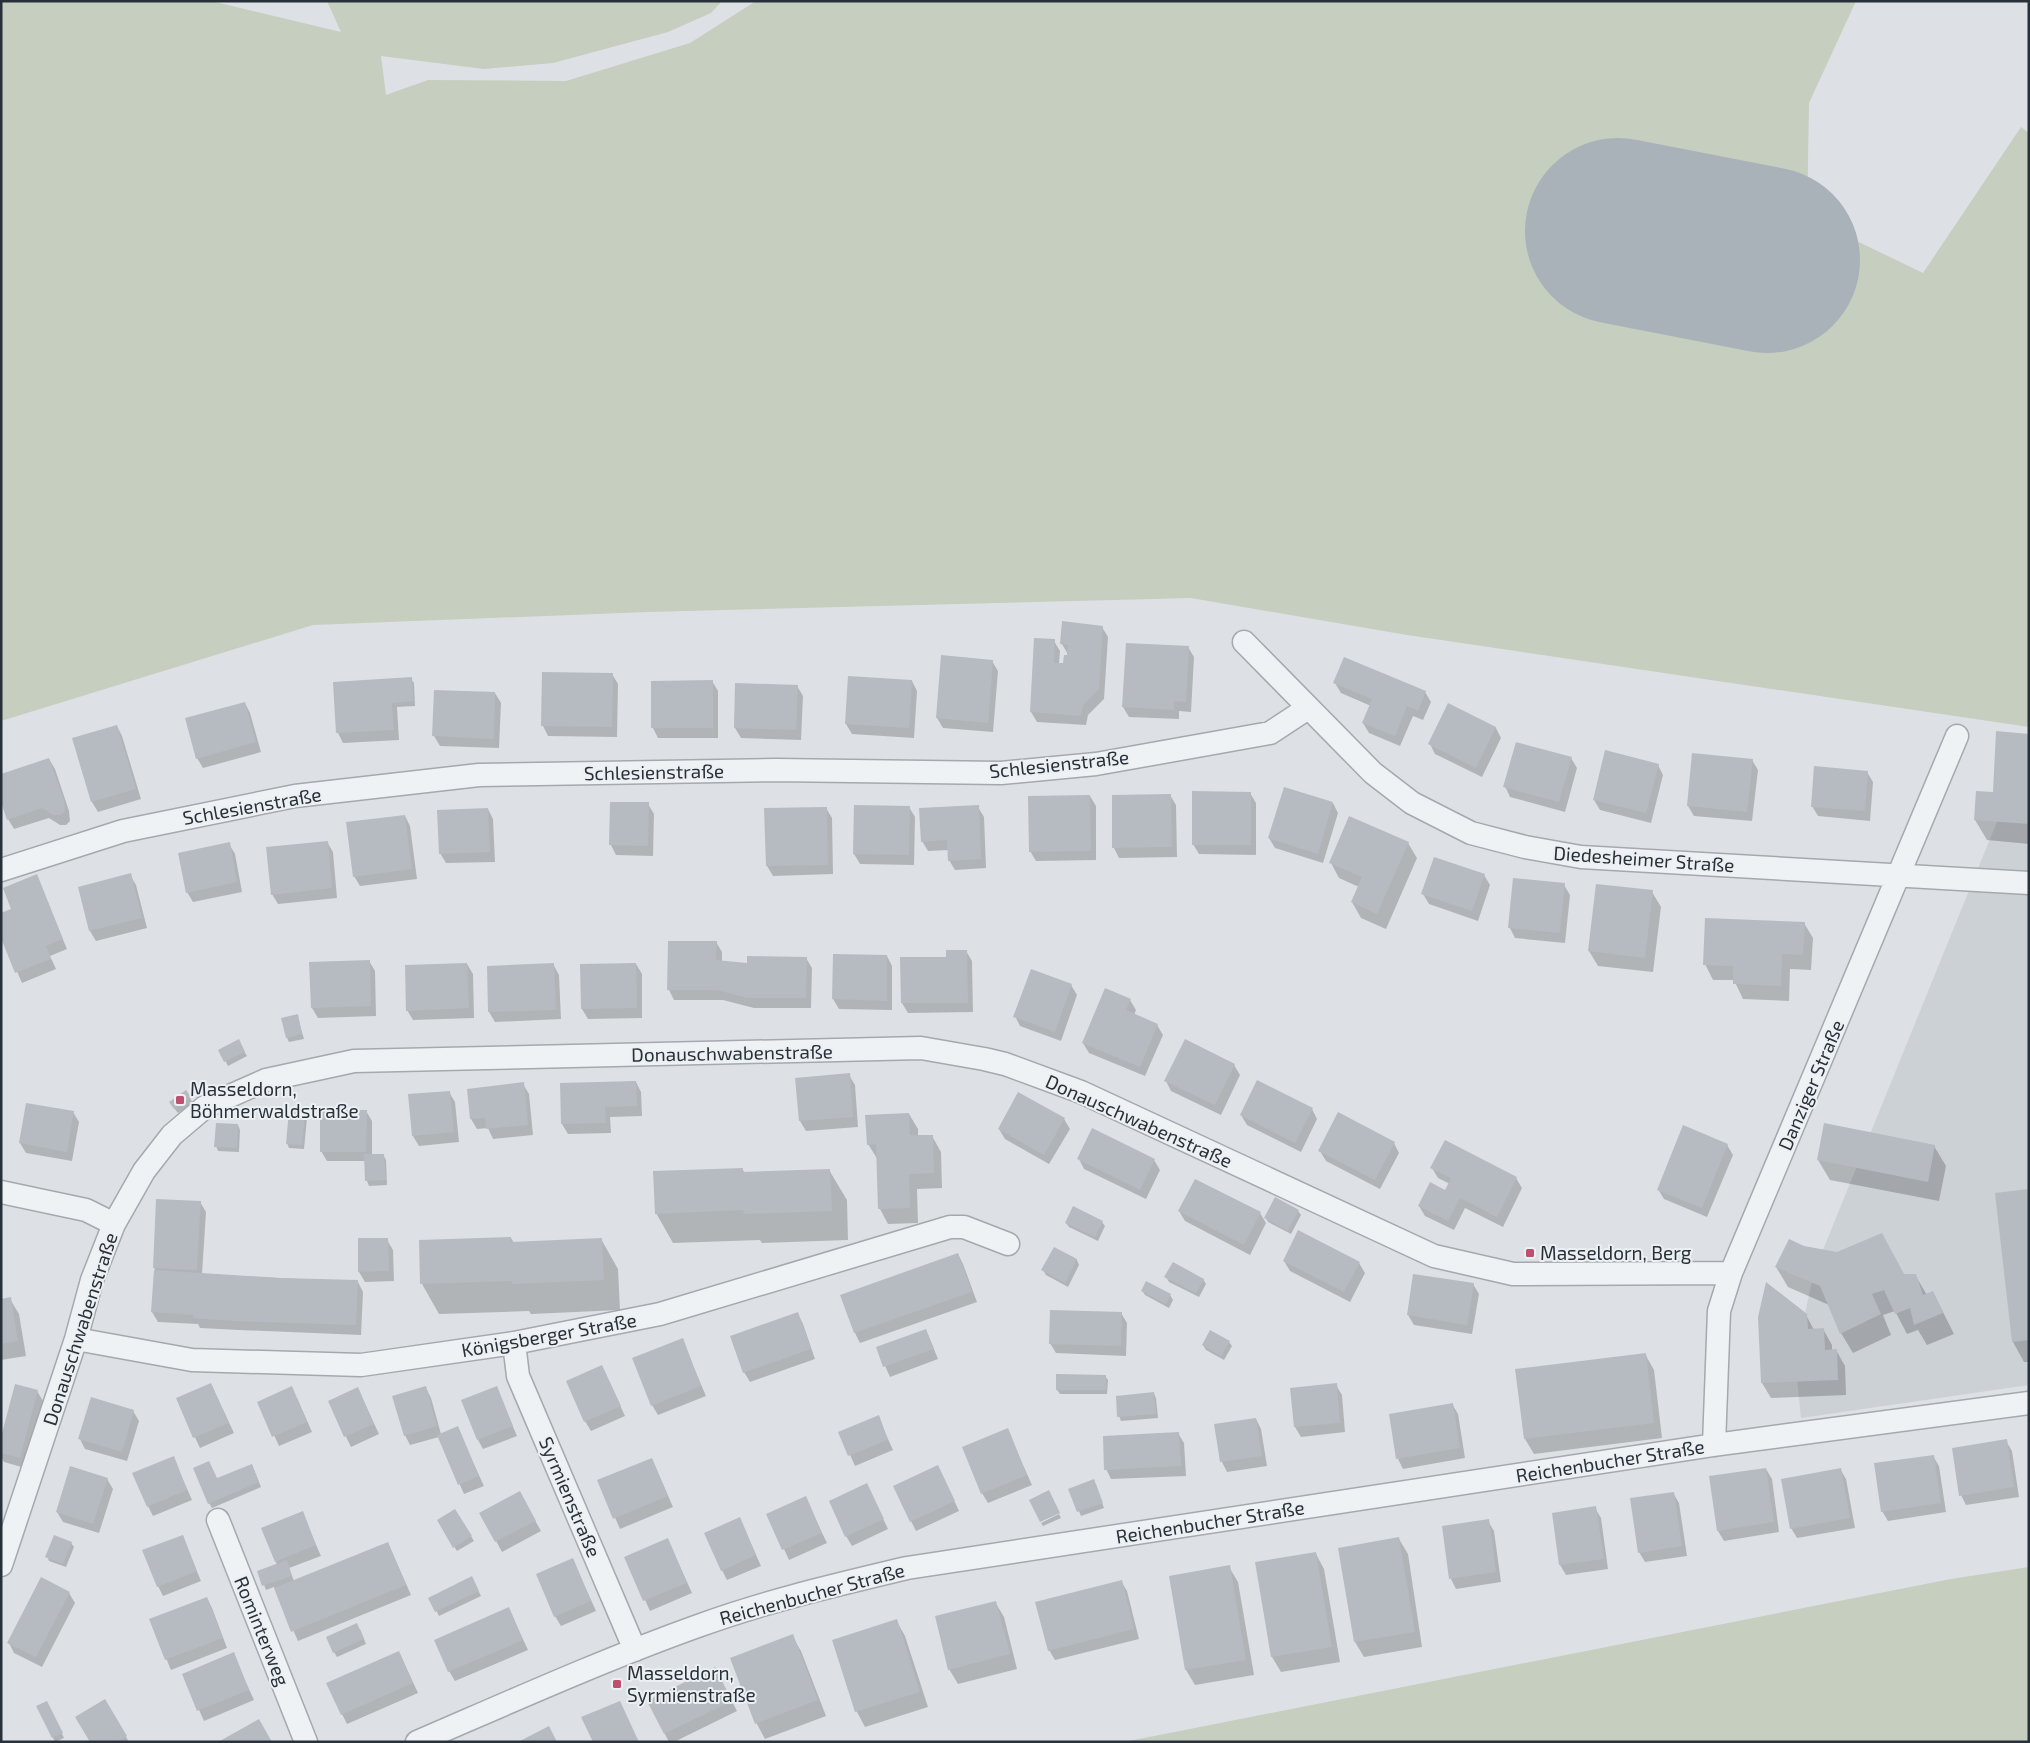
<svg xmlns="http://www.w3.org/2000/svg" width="2030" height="1743" font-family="'Exo 2',sans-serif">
<rect width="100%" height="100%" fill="#dde1e5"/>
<path fill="#ccd1d6" d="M2029,743V1385L1801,1418L1795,1360L1814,1272Z"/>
<path fill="#c5cebf" d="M1,1H211L341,32L327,1H722L711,13L668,32L553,63L484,69L381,56L386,95L428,80L566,81L690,43L756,1H1856L1809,103L1807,217L1923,273L2021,127L2029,133V727L1407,635L1191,598L647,612L313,625L1,721Z
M2029,1567V1742H1124L1951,1579Z"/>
<path fill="#0003" d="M1102,627L1108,637L1104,699L1088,715L1086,725L1037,722L1031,712L1036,640L1054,641L1060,651L1059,664H1064L1069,656L1062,644Z
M1188,647L1194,657L1191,712L1179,711V719L1129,717L1123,707Z
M992,661L998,671L993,732L943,728L937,718Z
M612,674L618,684L617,737L548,736L543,726Z
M411,679L414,683L415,706L397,707L399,740L343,743L338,733L335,683Z
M712,681L718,691V738H658L653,728V682Z
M912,681L917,691L914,738L852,734L846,724Z
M1335,683L1425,692L1431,702L1423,720L1413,716L1400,746L1369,733L1363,723L1371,706L1341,693Z
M797,686L803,696L801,740L741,738L735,728Z
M495,693L501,703L499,748L440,746L434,736Z
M245,703L250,713L261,752L203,768L197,758Z
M1448,705L1496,728L1501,738L1482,777L1435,754L1430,744Z
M117,726L122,736L141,799L98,812L92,802L74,739Z
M2029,735V844L1987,840L1975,820L1994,794Z
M1571,758L1577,768L1565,812L1510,797L1505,786Z
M49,759L55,769L69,811L70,821L66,825H60L49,818L14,829L8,819Z
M1752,760L1758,770L1752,821L1694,816L1688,806Z
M1658,765L1663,775L1651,823L1600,810L1594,800Z
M1867,772L1873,782L1870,821L1818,816L1812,806Z
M1250,793L1256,803V855L1199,854L1193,844Z
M1170,795L1176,805L1177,857L1119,858L1114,848L1113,796Z
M1090,796L1096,806V860L1036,861L1030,851Z
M1333,803L1338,813L1323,863L1275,848L1269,838Z
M648,804L654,814L653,856L616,855L611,845Z
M909,807L915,817L914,865L860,864L854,854Z
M978,807L984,817L986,868L955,870L949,860V850L928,851L922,841Z
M826,808L832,818L833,874L773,876L767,866Z
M488,809L493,819L495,862L446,863L440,853Z
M405,816L410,826L417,879L360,886L354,876Z
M327,842L333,852L337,898L278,904L272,894Z
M1408,843L1417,858L1386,929L1361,918L1352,902L1359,887L1339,878L1331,863Z
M229,844L235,854L242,892L193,902L187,892Z
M130,875L136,885L147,928L96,941L90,931L79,888Z
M1484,875L1490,885L1478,921L1429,904L1423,894Z
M36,876L67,949L50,956L56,969L22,983L1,935L13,909Z
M1564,885L1570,895L1565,943L1515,938L1510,928Z
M1652,892L1661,907L1653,972L1598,966L1589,951Z
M1804,923L1813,938L1811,970L1790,969L1789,1001L1743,999L1734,980H1713L1705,964Z
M716,942L722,952V962L748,965L806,958L812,968L811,1008H754L723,1000H674L669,990Z
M966,951L972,961L973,1012L908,1013L902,1003V958H947Z
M834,955L887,956L892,966V1010L839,1009L833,999Z
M369,961L375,971L376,1016L318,1018L312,1008Z
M467,964L473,974L474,1018L413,1020L407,1010Z
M553,964L559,975L561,1019L495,1022L489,1012Z
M636,964L642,974V1018L588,1019L582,1009L581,965Z
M1071,985L1077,995L1061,1041L1020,1026L1015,1016Z
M1130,1000L1136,1010L1134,1015L1157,1025L1163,1035L1145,1076L1089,1053L1083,1043Z
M297,1015L304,1039L289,1042L287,1038Z
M238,1041L247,1056L228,1066L220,1050Z
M1234,1065L1240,1075L1221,1115L1171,1091L1166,1081Z
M849,1075L855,1085L858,1127L806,1131L800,1121Z
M636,1082L641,1092L642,1116L610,1117L611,1133L568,1134L562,1124Z
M523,1084L529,1094L533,1135L493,1139L488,1128L477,1129L471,1119Z
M186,1092L193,1103L178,1113L173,1107Z
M449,1092L455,1102L459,1142L419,1146L413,1136Z
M1312,1109L1317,1119L1301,1152L1247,1125L1241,1115Z
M366,1111L372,1121V1155H383L386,1160L387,1185L369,1186L367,1181L366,1161H327L321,1151Z
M73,1112L79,1122L72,1161L26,1153L20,1143Z
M304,1113L307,1118L304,1149L289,1148L287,1143Z
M909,1114L918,1129V1137L932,1136L941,1152L942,1188L917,1189L918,1223L888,1224L880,1209L878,1160L868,1144Z
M1064,1119L1070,1129L1049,1164L1005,1139L999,1129Z
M238,1125L240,1130L239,1152L218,1151L216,1146Z
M1394,1143L1399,1153L1380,1189L1326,1161L1320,1151Z
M1727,1145L1733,1155L1707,1217L1664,1199L1658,1189Z
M1934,1146L1946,1166L1939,1201L1830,1180L1818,1160Z
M1079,1159L1154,1160L1160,1170L1146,1199L1084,1169Z
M1432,1168L1516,1178L1522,1188L1503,1227L1465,1208L1454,1230L1425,1216L1419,1206L1446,1191L1450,1184L1438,1178Z
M742,1169L745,1173L829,1170L847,1200L848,1240L762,1243L760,1240L673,1243L656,1213Z
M2029,1190V1362H2024L2013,1342Z
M200,1202L206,1212L202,1274L358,1282L363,1292L361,1335L239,1330L200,1328L198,1324L158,1322L152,1312L155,1270L154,1267Z
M1179,1211L1260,1213L1266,1223L1250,1255L1185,1221Z
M1298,1211L1301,1215L1291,1234L1268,1222L1266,1218Z
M1102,1222L1105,1226L1098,1241L1069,1227L1066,1223Z
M511,1238L514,1243L601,1239L618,1269L620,1310L531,1314L529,1311L439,1314L422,1284Z
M387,1240L393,1250L394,1281L365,1282L359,1272Z
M1054,1248L1077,1260L1079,1265L1068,1287L1046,1275L1043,1270Z
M1803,1248L1904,1276L1915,1275L1927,1295L1933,1292L1954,1334L1927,1345L1918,1330L1907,1334L1895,1311L1883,1315L1891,1335L1853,1353L1841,1333L1829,1305L1788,1287L1776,1267Z
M958,1254L963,1264L977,1302L860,1343L855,1333L841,1296Z
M1284,1261L1359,1263L1365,1273L1350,1302L1290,1271Z
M1414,1275L1473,1284L1479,1294L1472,1334L1414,1325L1408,1315Z
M1166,1277L1203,1279L1206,1284L1199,1297L1169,1282Z
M1142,1290L1170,1295L1173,1300L1169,1308L1145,1295Z
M10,1299L19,1314L26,1356L1,1360V1300Z
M1121,1313L1127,1323L1126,1356L1056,1353L1050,1343Z
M798,1314L803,1324L815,1359L750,1382L744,1372Z
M1806,1315L1814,1330L1823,1329L1832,1345V1350H1836L1845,1366L1846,1395L1771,1398L1762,1383Z
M926,1330L938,1359L890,1377L877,1348Z
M682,1340L706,1396L658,1415L652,1405Z
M1229,1342L1232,1346L1224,1360L1206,1350L1203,1345Z
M1645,1354L1654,1370L1662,1438L1534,1454L1525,1439Z
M602,1367L625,1416L591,1431L585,1421Z
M1105,1376L1108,1380L1107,1394H1060L1057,1390Z
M211,1384L234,1433L200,1448L177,1399Z
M1336,1385L1342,1395L1345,1432L1301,1437L1295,1427L1292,1389Z
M496,1387L517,1436L483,1449L478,1440Z
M426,1388L431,1398L441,1434L457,1428L484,1486L464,1494L439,1437L410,1445L405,1435Z
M358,1389L379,1434L351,1447L329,1401Z
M37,1391L43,1401L25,1468L4,1462L1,1457V1442Z
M1154,1394L1156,1398L1158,1418L1121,1421L1119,1416Z
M297,1398L312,1432L279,1446L259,1402Z
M1452,1404L1458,1414L1465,1458L1403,1469L1398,1459Z
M133,1411L139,1421L127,1461L85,1449L80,1439Z
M878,1417L893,1450L855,1466L840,1432Z
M1256,1419L1261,1429L1267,1466L1227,1472L1222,1462L1216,1425Z
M1007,1430L1032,1485L988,1503L982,1493Z
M1178,1433L1184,1443L1186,1476L1111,1479L1106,1469Z
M2006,1441L2012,1451L2019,1497L1966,1505L1961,1495Z
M1933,1456L1939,1466L1946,1512L1888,1521L1882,1511Z
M173,1457L192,1500L153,1516L148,1506Z
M652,1459L673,1507L620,1529L599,1481Z
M1766,1469L1772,1479L1779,1532L1724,1541L1718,1531Z
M1840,1469L1846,1479L1855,1528L1797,1538L1791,1528Z
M254,1470L261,1487L212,1508L209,1503L217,1480Z
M943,1477L959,1511L916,1531L911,1521Z
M107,1479L113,1489L99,1533L63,1522L57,1512Z
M867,1485L888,1529L852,1546L846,1536Z
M1096,1485L1104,1508L1081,1516L1070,1490Z
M519,1492L541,1531L502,1552L481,1513Z
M1673,1493L1679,1503L1687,1556L1645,1562L1639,1552Z
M805,1498L827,1543L789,1560L768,1514Z
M1595,1508L1601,1518L1608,1569L1566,1575L1560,1565L1553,1514Z
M455,1510L474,1541L457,1551L438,1521Z
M302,1513L321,1556L289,1568L294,1581L388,1543L411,1595L298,1641L274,1587L266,1590L259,1572L277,1565L276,1562Z
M1059,1514L1061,1518L1043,1526L1041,1523Z
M740,1519L761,1566L727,1580L722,1570Z
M1488,1521L1494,1531L1501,1582L1456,1589L1451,1579Z
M182,1536L201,1581L163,1596L158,1586Z
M1399,1539L1408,1554L1422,1647L1364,1657L1355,1642Z
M668,1540L692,1593L650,1611L626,1558Z
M71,1543L74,1547L66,1567L49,1561L47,1556Z
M1316,1554L1324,1569L1340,1662L1281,1672L1272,1657Z
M573,1560L596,1611L561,1626L555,1616Z
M1229,1567L1238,1582L1254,1675L1195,1685L1186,1670L1170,1577Z
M1121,1581L1127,1591L1139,1639L1055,1660L1049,1650Z
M474,1582L481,1596L439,1616L430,1598Z
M69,1593L75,1603L42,1667L14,1653L9,1643Z
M207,1598L212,1608L227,1648L171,1670L150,1620Z
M995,1602L1004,1617L1017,1669L958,1684L949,1669Z
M509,1609L528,1650L455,1681L449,1671Z
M896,1620L905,1636L928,1707L865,1727L857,1712L834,1641Z
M360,1629L366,1644L337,1657L334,1652Z
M792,1636L801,1651L826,1716L765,1739L757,1724L732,1659Z
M399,1652L418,1693L347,1724L342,1714Z
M233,1654L254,1700L204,1721L183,1674Z
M720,1678L737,1711L674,1742H669L648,1701Z
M105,1701L129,1742H92Z
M38,1707H49L64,1738L55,1742Z"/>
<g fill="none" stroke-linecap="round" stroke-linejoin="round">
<path stroke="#aab2b9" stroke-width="186" d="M1618,231L1767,260"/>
</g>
<path fill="#b5bbc1" d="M1062,621L1103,626L1099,689L1083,705L1081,716L1030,712L1034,638L1055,639L1054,663H1063L1064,655H1067L1068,645L1060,644Z
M1126,643L1189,646L1186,702L1174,701V710L1122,707Z
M941,655L993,660L988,723L936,718Z
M1344,657L1426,691L1418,711L1407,706L1395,736L1362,723L1372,699L1333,683Z
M542,672L613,673L612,727L541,726Z
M848,676L912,680L909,728L845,724Z
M412,677L413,701L392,703L394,730L336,733L333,682Z
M713,680V728H651V681Z
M735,683L798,685L796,730L734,728Z
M434,690L495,692L494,739L432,736Z
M245,702L256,742L196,759L185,718Z
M1448,703L1496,727L1476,768L1428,744Z
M117,725L136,789L91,802L72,738Z
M1996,731L2029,734V824L1974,820L1976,791L1993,792Z
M1516,742L1572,757L1559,802L1503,787Z
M1605,750L1659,764L1646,813L1593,800Z
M1692,753L1753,759L1747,812L1687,806Z
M49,758L64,800L65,811L60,815H53L42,808L7,820L1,802V774Z
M1814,766L1868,771L1865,811L1811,807Z
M1284,787L1333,802L1318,854L1268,838Z
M1192,791L1251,792V845H1192Z
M1171,794L1172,847L1112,848V795Z
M1090,795L1091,851L1029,852L1028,796Z
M610,802H649L648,846L609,845Z
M854,805L910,806L909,855L853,854Z
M979,805L981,859L948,861L947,840L921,842L919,808Z
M827,807L828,865L766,866L764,808Z
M488,808L490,852L439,854L437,810Z
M405,815L412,869L353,877L346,822Z
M1349,816L1409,842L1377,914L1351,902L1362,877L1329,863Z
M328,841L332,888L271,895L266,847Z
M230,842L237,882L186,893L178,853Z
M1434,857L1485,874L1472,911L1421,894Z
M131,873L142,918L89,931L78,887Z
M37,874L63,939L46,946L51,959L15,973L1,938V913L11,909L3,888Z
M1513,878L1565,883L1560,933L1508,928Z
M1596,884L1653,890L1645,958L1588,951Z
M1705,918L1805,922L1803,955L1782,954L1781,986L1733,984V966L1703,965Z
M668,941H717L716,960L747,963V956L807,957L806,998H747L717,990H667Z
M946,950H967L968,1003H901L900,957H946Z
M833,954L887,955V1001L832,999Z
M370,960L371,1006L311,1008L309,962Z
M467,963L469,1008L406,1011L405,965Z
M554,963L556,1010L488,1012L487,966Z
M636,963L637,1008L581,1009L580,964Z
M1031,969L1072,984L1055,1032L1013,1017Z
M1105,988L1131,999L1126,1010L1158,1024L1140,1067L1082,1043Z
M298,1014L302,1034L286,1038L281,1018Z
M239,1039L245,1052L224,1062L218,1050Z
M1185,1039L1235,1064L1215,1105L1164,1081Z
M850,1073L853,1117L799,1121L795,1078Z
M1257,1080L1313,1108L1295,1143L1240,1115Z
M636,1081L637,1106L605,1107L606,1123L561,1124L560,1083Z
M524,1082L528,1125L486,1129L485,1118L470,1119L467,1089Z
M186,1090L191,1097L174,1109L169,1102Z
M450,1091L454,1132L412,1136L408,1094Z
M1018,1092L1065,1118L1044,1155L998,1129Z
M26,1103L74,1111L67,1152L19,1143Z
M289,1110L305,1112L302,1145L286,1144Z
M320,1110H367L366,1152H320Z
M1338,1112L1395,1142L1375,1180L1318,1151Z
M909,1113L910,1135H933L934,1173L909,1174L910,1208L878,1209L876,1144L867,1145L865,1115Z
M216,1123L238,1124L237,1148L214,1147Z
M1824,1123L1935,1145L1928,1182L1817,1160Z
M1683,1125L1728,1144L1702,1208L1657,1190Z
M1092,1128L1155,1159L1140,1190L1077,1159Z
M1445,1140L1517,1177L1497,1217L1460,1198L1448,1221L1418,1206L1430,1182L1445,1190L1451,1178L1430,1168Z
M364,1154H384L386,1180L365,1181Z
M743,1168L742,1172L830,1169L832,1211L744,1214L743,1210L655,1214L653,1171Z
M1195,1179L1261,1212L1244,1245L1178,1211Z
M2029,1189V1340L2012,1342L1995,1193Z
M1275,1197L1299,1210L1288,1231L1264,1218Z
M156,1199L201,1201L197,1270L153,1268Z
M1073,1206L1103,1221L1095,1237L1065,1223Z
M1298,1230L1360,1262L1344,1292L1283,1261Z
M1882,1233L1904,1274H1916L1923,1295L1933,1291L1943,1313L1914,1325L1910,1308L1895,1314L1884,1290L1872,1294L1881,1314L1840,1334L1820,1286L1775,1267L1789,1239L1804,1246L1837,1252Z
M511,1237V1242L602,1238L604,1280L512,1284V1281L420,1284L419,1240Z
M358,1238H388L389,1271L358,1272Z
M1054,1247L1077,1259L1065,1283L1041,1270Z
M958,1253L972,1292L854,1333L840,1295Z
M1173,1262L1204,1279L1196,1293L1164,1277Z
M154,1270L280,1278L358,1280L356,1325L233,1321L193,1318L194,1315L151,1312Z
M1413,1274L1474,1283L1467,1325L1407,1315Z
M1146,1281L1171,1294L1166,1304L1141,1291Z
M1766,1282L1807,1314L1808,1329L1824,1328L1825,1350L1837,1349L1838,1380L1761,1383L1758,1317Z
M11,1297L18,1341L1,1344V1299Z
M1050,1310L1122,1312L1121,1346L1049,1344Z
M798,1312L811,1349L743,1373L730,1336Z
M926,1329L934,1349L883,1367L876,1347Z
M1210,1330L1230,1341L1221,1356L1202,1345Z
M683,1338L701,1386L651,1406L632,1358Z
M1646,1353L1654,1423L1524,1439L1515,1369Z
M602,1365L621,1406L584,1422L566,1381Z
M1056,1374L1106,1375V1390H1056Z
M211,1383L229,1423L193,1438L176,1398Z
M1337,1383L1340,1423L1294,1427L1290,1388Z
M15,1384L38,1390L20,1458L1,1453V1437Z
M292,1386L307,1422L272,1437L257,1402Z
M426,1386L437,1426L404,1436L392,1396Z
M497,1386L513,1426L477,1440L461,1400Z
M358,1387L374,1424L344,1437L328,1401Z
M1154,1392L1156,1414L1117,1417L1116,1396Z
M91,1397L134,1410L122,1452L78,1439Z
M1453,1403L1460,1448L1396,1459L1389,1414Z
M879,1415L888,1440L848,1456L838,1432Z
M1256,1418L1262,1456L1220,1462L1214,1424Z
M458,1426L479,1476L458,1485L437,1435Z
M1008,1428L1027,1475L981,1494L962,1447Z
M1179,1432L1181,1466L1104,1470L1103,1436Z
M2007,1439L2014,1487L1959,1496L1952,1448Z
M1934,1455L1941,1503L1881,1512L1874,1463Z
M174,1456L187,1490L147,1507L132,1473Z
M652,1458L668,1496L613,1519L597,1480Z
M209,1461L217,1478L252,1464L259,1482L208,1504L193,1468Z
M938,1465L955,1501L910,1522L893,1486Z
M70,1466L108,1478L93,1524L56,1512Z
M1766,1468L1774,1522L1717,1531L1709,1476Z
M1841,1468L1850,1518L1790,1529L1781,1479Z
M1094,1479L1103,1503L1077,1512L1068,1489Z
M867,1483L884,1519L845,1537L829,1501Z
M1049,1490L1060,1513L1040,1522L1029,1500Z
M520,1491L536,1521L495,1542L479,1513Z
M1674,1492L1682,1546L1638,1553L1630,1498Z
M806,1496L822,1533L782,1550L766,1514Z
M1596,1506L1604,1559L1559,1565L1552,1513Z
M455,1509L472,1536L453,1548L437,1520Z
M303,1511L316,1545L275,1562L261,1528Z
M740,1517L756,1555L721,1571L704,1533Z
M1489,1519L1496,1572L1449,1579L1442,1526Z
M54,1535L72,1542L63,1564L45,1557Z
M183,1535L197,1571L157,1587L142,1550Z
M1399,1537L1415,1632L1354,1642L1338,1548Z
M668,1538L687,1583L643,1601L624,1557Z
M388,1542L406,1585L291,1632L274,1588Z
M1316,1552L1332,1647L1271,1657L1255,1562Z
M573,1558L591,1601L554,1617L536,1574Z
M287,1560L292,1576L262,1586L257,1571Z
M1230,1565L1246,1660L1185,1670L1169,1576Z
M472,1576L479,1591L435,1612L428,1598Z
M41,1577L70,1592L36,1657L7,1643Z
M1122,1580L1134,1629L1048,1651L1035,1602Z
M207,1597L223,1638L165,1660L149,1619Z
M996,1601L1010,1654L948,1670L935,1616Z
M509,1607L523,1640L448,1672L434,1640Z
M897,1619L920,1692L855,1712L832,1640Z
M357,1623L364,1639L333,1653L326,1637Z
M793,1634L818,1700L755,1724L730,1658Z
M399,1651L413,1683L341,1715L326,1683Z
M234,1652L249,1690L197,1711L182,1674Z
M715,1667L732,1701L664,1734L647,1701Z
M105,1699L127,1736L118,1742H90L75,1717Z
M47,1701L63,1733L52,1738L36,1706Z
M620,1701L639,1742H593L581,1717Z
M259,1719L272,1742H218Z
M549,1726L557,1742H518Z"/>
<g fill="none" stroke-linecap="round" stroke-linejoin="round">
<g stroke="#a3a9ae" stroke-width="25">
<path id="minor" d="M1244,642L1373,773L1412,803L1471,833L1525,847L1581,857L2029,883
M1,870L123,831L295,796L479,775L776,770L1001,773L1096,764L1270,733L1308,708
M1,1192L86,1210L114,1224
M76,1339L192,1360L361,1365L514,1343L660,1314L950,1227H964L1008,1244
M514,1343L518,1376L635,1650
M1714,1445L1719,1311L1731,1273L1957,736
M218,1520L306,1742
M1,1565L76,1339L92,1280L114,1224L144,1171L172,1135L205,1107L266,1080L354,1061L921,1048L984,1059L1005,1064L1081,1092L1434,1256L1513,1274L1731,1273
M417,1742C510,1702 603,1660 698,1626C766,1601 836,1585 907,1568L1714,1445L2029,1403"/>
</g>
<use href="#minor" stroke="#eff2f4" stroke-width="22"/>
</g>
<g fill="#be4f6f" stroke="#ecf0f3" stroke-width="2">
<rect x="175" y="1095" width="10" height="10" rx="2.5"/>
<rect x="1525" y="1248" width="10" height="10" rx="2.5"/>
<rect x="612" y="1679" width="10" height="10" rx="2.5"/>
</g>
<g text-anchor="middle" stroke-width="4" stroke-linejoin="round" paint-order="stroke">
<g font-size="19" fill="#28313a" stroke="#ecf0f3">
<text transform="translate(1059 764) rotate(-6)" y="7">Schlesienstraße</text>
<text transform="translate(654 772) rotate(-1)" y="7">Schlesienstraße</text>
<text transform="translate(252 806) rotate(-10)" y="7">Schlesienstraße</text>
<text transform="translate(1644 859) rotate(4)" y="7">Diedesheimer Straße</text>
<text transform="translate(732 1053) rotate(-1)" y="7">Donauschwabenstraße</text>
<text transform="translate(1811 1085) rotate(-67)" y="7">Danziger Straße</text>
<text transform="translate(1139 1121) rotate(24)" y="7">Donauschwabenstraße</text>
<text transform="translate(80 1329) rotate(-72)" y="7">Donauschwabenstraße</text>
<text transform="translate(549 1335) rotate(-10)" y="7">Königsberger Straße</text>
<text transform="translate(1610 1461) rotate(-9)" y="7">Reichenbucher Straße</text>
<text transform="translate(570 1497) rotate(67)" y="7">Syrmienstraße</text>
<text transform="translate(1210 1522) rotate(-9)" y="7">Reichenbucher Straße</text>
<text transform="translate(812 1594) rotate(-15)" y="7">Reichenbucher Straße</text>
<text transform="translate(262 1631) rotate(68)" y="7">Rominterweg</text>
</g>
<g font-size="19" fill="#28313a" stroke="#ecf0f3" text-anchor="start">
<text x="190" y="1096">Masseldorn,<tspan x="190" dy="22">Böhmerwaldstraße</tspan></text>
<text x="1540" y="1260">Masseldorn, Berg</text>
<text x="627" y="1680">Masseldorn,<tspan x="627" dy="22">Syrmienstraße</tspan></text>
</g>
</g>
<rect width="2030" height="1743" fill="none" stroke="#28313a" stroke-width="5"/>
</svg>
